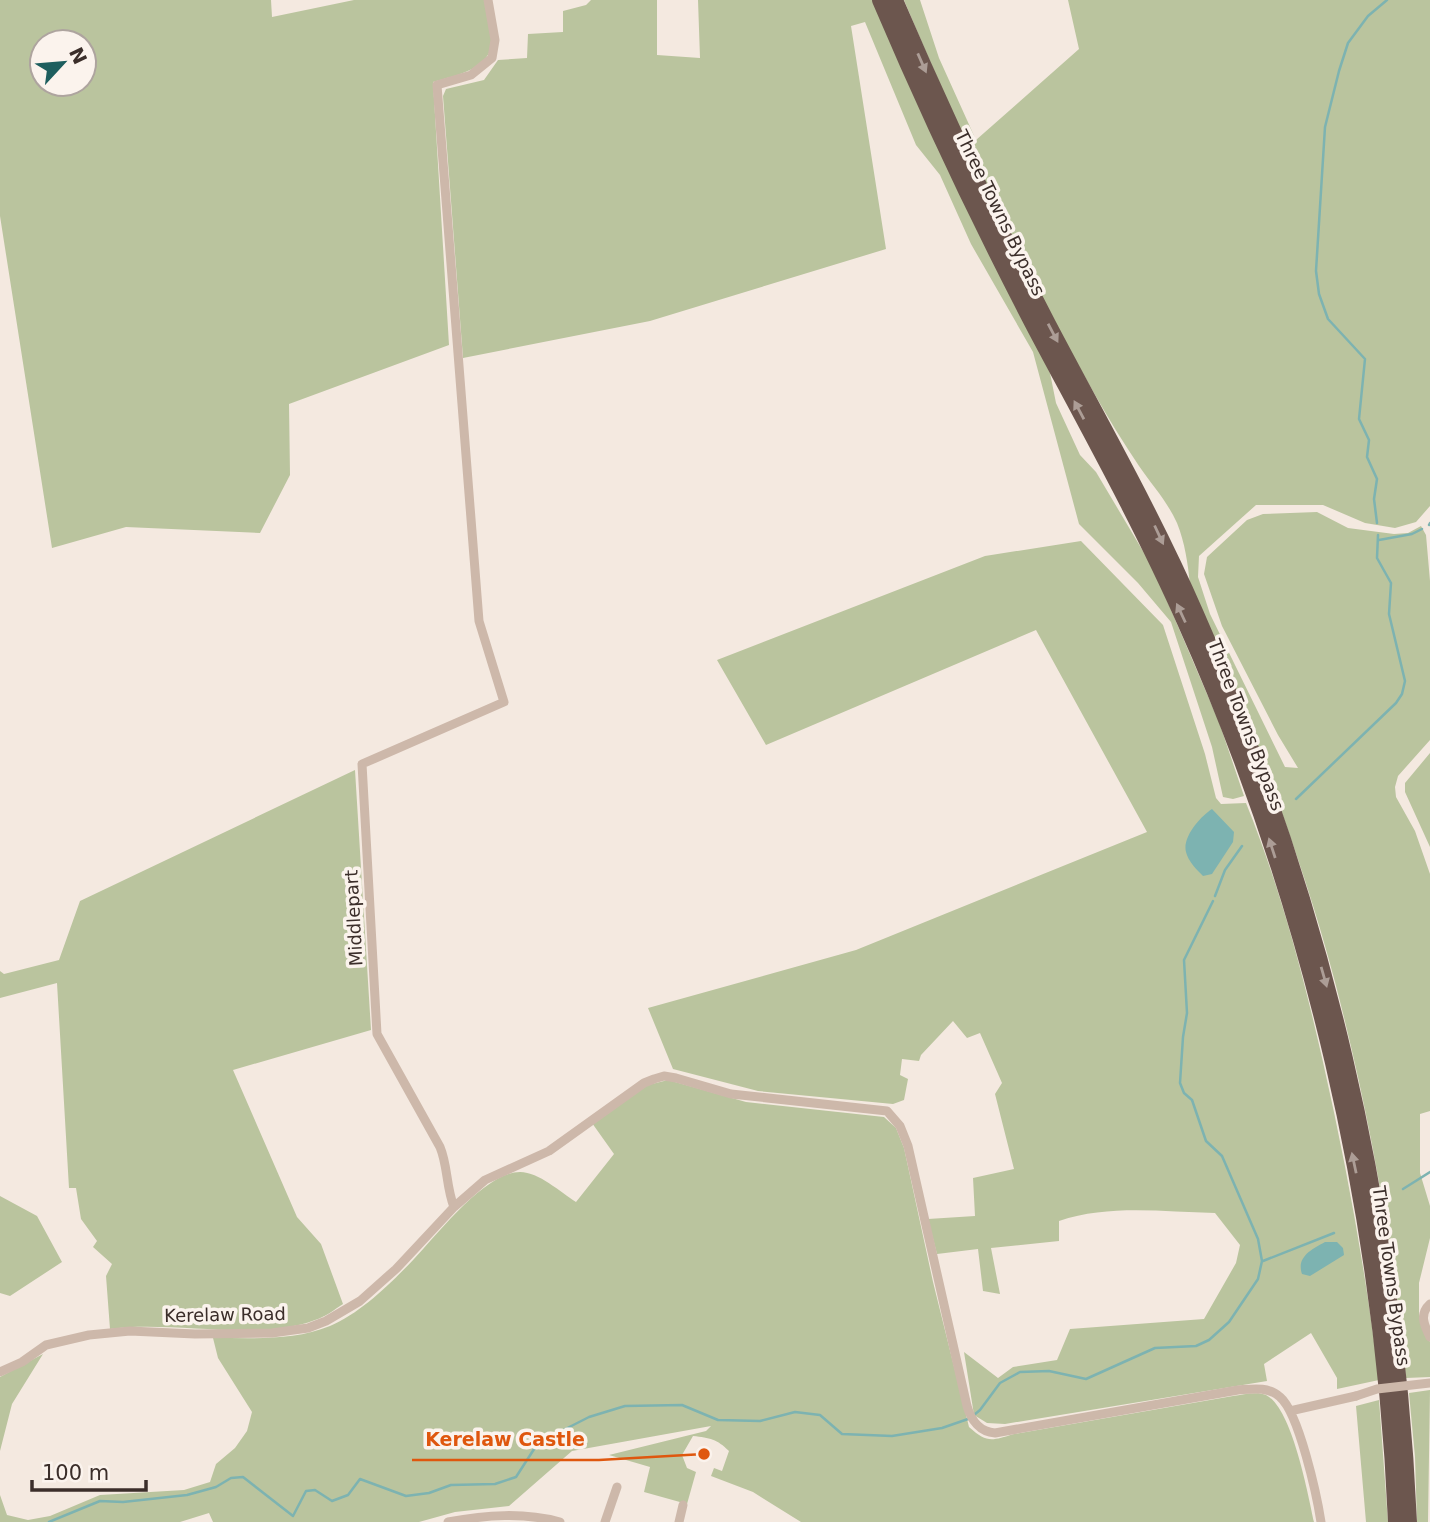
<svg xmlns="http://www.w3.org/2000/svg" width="1430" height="1522" font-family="'DejaVu Sans',sans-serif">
<rect width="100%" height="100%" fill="#f4e9e0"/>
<path fill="#bac49e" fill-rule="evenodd" d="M0,0H271L272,17L354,0H486C488,13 492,27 492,39C492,70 456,75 433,82L449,345L289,404L290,475L260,533L126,527L52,548L0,216ZM42,42H84V84H42Z
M591,0H657V55L700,58L698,0H873L1050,373L1056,403L1080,455L1096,472L1153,568L1219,722L1244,796L1233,799L1223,797L1212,747L1171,622L1138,583L1079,524L1033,352L971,244L940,175L916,145L865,22L851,26L886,249L650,321L463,358L443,96L446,89L484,80L498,60L527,58L528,34L563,32V11L586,5Z
M904,0H920L939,58L976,140L1079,49L1068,0H1430V506L1416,522L1395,528L1365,523L1323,505H1256L1199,556L1198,577L1210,614L1285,767L1298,768L1278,735L1222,626L1204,574L1207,557L1247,520L1263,514L1317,512L1348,528L1394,534L1408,533L1421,526L1426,535L1430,581V740L1398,776L1395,787L1396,797L1415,831L1430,874V1111L1420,1114V1173L1430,1206V1238L1419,1283V1314L1430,1342V1377L1406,1378C1393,1244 1369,1112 1335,982C1314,901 1285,820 1256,741C1237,689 1212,637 1190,585C1188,564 1185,543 1177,523C1167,501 1152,485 1139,466C1123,442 1108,418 1094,393C1022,267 960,134 904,0Z
M1081,541L1163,625L1205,754L1216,798L1221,804L1246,803C1280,887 1303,974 1323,1062C1347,1168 1366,1273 1379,1380L1337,1389V1378L1311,1333L1264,1364L1267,1381L1005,1424L987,1423L974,1415L964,1352L998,1378L1013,1367L1057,1360L1070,1329L1204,1319L1236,1263L1240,1245L1215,1213C1163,1212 1109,1204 1059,1221V1241L991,1248L1000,1294L983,1291L978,1249L937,1254L928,1219L975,1216L973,1178L1014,1169L995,1094L1002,1083L980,1033L967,1038L953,1021L921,1055L919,1061L902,1059L900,1075L908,1079L904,1100L893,1104L758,1091L673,1069L648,1008L856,950L1147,832L1036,630L766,745L717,660L985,556Z
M1430,753V847L1405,792V783Z
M355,770L371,1030L233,1070L297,1217L321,1244L343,1304C334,1310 325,1317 315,1320C257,1342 172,1320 110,1329L106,1276L112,1264L93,1247L97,1241L81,1219L76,1188H69L57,983L0,998V971L4,974L59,960L80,901Z
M668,1080L746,1102L884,1117L896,1128L904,1148L933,1282L969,1427C987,1443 991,1441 1014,1434L1233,1396C1243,1395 1256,1391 1266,1395C1292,1408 1308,1494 1314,1522H801L753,1492L711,1476L714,1468L722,1471L729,1451C717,1439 710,1438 693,1436L682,1455L687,1468L696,1472L687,1504L644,1492L650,1467L609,1455L706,1431L711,1426L572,1451L509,1506L455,1512L419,1522H213L209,1513L180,1522H0V1495L7,1515L28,1520L50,1516L100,1495L184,1490L210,1482L216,1464L235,1448L247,1431L252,1412L218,1358L213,1338C253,1338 293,1341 330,1326C361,1313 391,1283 414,1259C437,1235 485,1172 520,1172C539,1172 560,1192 576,1202L614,1154L592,1123L644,1086Z
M0,1196L37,1216L62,1262L10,1296L0,1293Z
M43,1354L12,1404L0,1451V1377Z
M1430,1390L1428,1522H1417L1415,1457L1409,1393Z
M1379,1400L1388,1522H1366L1356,1406Z"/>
<path fill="#7db3b1" d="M1212,809L1234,832L1233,842L1212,874L1203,876C1197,870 1188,861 1186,852C1182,837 1201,816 1212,809Z
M1325,1242H1337L1343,1248L1344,1255L1310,1276L1302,1274C1296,1257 1312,1249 1325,1242Z"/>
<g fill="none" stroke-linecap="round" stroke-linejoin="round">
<path stroke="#7db3b1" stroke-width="2.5" d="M1377,523L1374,499L1377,479L1367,457L1369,440L1359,419L1365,359L1328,319L1319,294L1316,271L1325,127L1339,71L1348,43L1368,16L1387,0
M1429,525L1430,523
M1379,540L1412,534L1422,529
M1296,799L1396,703L1402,694L1405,681L1389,614L1391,583L1377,558L1378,535
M1215,896L1225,870L1242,846
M1403,1189L1430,1172
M1263,1261L1334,1233
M974,1415L980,1410L1000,1383L1020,1372L1049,1371L1086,1379L1155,1348L1196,1346L1209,1340L1229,1322L1258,1279L1262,1261L1258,1239L1222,1156L1206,1141L1192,1100L1184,1093L1180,1083L1183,1037L1187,1013L1184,960L1213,901
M49,1522L100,1501L123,1502L187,1495L216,1487L231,1478L243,1477L293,1516L306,1491L315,1490L332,1501L348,1495L360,1479L406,1496L429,1493L451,1485L495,1484L516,1477L538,1443L589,1417L625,1406L682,1405L718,1420L760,1421L795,1412L820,1415L842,1434L892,1436L942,1428L968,1419"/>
<path stroke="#cdb8aa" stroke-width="9" d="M454,1207C446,1187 448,1166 440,1147L377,1034L362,764L504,702L479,621L437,85L471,75L492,58L495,40L488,0
M1430,1304C1419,1314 1424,1325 1430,1337
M0,1372L22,1362L46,1345L89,1335L130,1331L195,1334L272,1333L308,1328L326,1321L360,1301L396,1269L454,1207L485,1180L549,1151L644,1083L654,1079L664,1076L676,1078L731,1094L887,1111L900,1126L908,1146L967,1406C971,1420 980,1432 995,1433L1238,1390C1252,1389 1268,1386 1280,1397C1299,1413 1317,1496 1321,1522
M1290,1411L1356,1396
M448,1522C486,1515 523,1512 560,1522
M605,1522L617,1487
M679,1522L683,1505"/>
<path stroke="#6c564e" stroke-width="16" d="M880,0C928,113 980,223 1037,332C1088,428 1141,523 1185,622C1311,904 1383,1214 1396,1522
M895,0C942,110 993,218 1048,324C1099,421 1153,515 1196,614C1323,901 1395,1209 1409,1522"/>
<path stroke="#cdb8aa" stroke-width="9" d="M1356,1396L1377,1389L1430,1383"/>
</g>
<defs><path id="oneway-solid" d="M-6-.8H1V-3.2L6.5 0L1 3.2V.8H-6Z" transform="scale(1.75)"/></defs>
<g fill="#ac9d96">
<use href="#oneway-solid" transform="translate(922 63) rotate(66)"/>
<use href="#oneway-solid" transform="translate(1053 333) rotate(62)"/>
<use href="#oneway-solid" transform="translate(1079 410) rotate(-118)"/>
<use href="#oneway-solid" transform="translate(1159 535) rotate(65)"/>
<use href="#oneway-solid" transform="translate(1181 613) rotate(-115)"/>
<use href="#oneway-solid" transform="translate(1272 848) rotate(-108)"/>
<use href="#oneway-solid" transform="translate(1324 977) rotate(74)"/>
<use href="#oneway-solid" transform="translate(1354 1163) rotate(-102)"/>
</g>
<g text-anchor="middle" stroke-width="7" stroke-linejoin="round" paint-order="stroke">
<g font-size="18" fill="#3b2e2a" stroke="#fbf3ed">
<text transform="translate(1000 213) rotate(64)" y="6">Three Towns Bypass</text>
<text transform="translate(1246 725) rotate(69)" y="6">Three Towns Bypass</text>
<text transform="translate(354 918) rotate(-93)" y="6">Middlepart</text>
<text transform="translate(1391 1276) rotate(82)" y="6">Three Towns Bypass</text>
<text transform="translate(225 1315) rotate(-1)" y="6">Kerelaw Road</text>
</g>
</g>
<path fill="none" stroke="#df570e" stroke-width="2.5" d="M704 1454L599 1460H412"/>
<circle fill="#df570e" stroke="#fbf3ed" stroke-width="2.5" cx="704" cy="1454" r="7"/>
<g font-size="19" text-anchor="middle" font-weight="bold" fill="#df570e" stroke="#fbf3ed" stroke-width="7" stroke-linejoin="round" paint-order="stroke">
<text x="505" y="1446">Kerelaw Castle</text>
</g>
<g transform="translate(63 63) rotate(64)"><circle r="33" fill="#fbf3ed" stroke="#aea49f" stroke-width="2"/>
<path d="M0-5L12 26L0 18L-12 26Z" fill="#1d5e5e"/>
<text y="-10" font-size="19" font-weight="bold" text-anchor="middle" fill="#3b2e2a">N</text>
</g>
<path d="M32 1480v10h114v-10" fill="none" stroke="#3b2e2a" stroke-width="3.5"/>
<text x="42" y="1480" font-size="21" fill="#3b2e2a" stroke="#fbf3ed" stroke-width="5" paint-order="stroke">100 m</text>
</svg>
